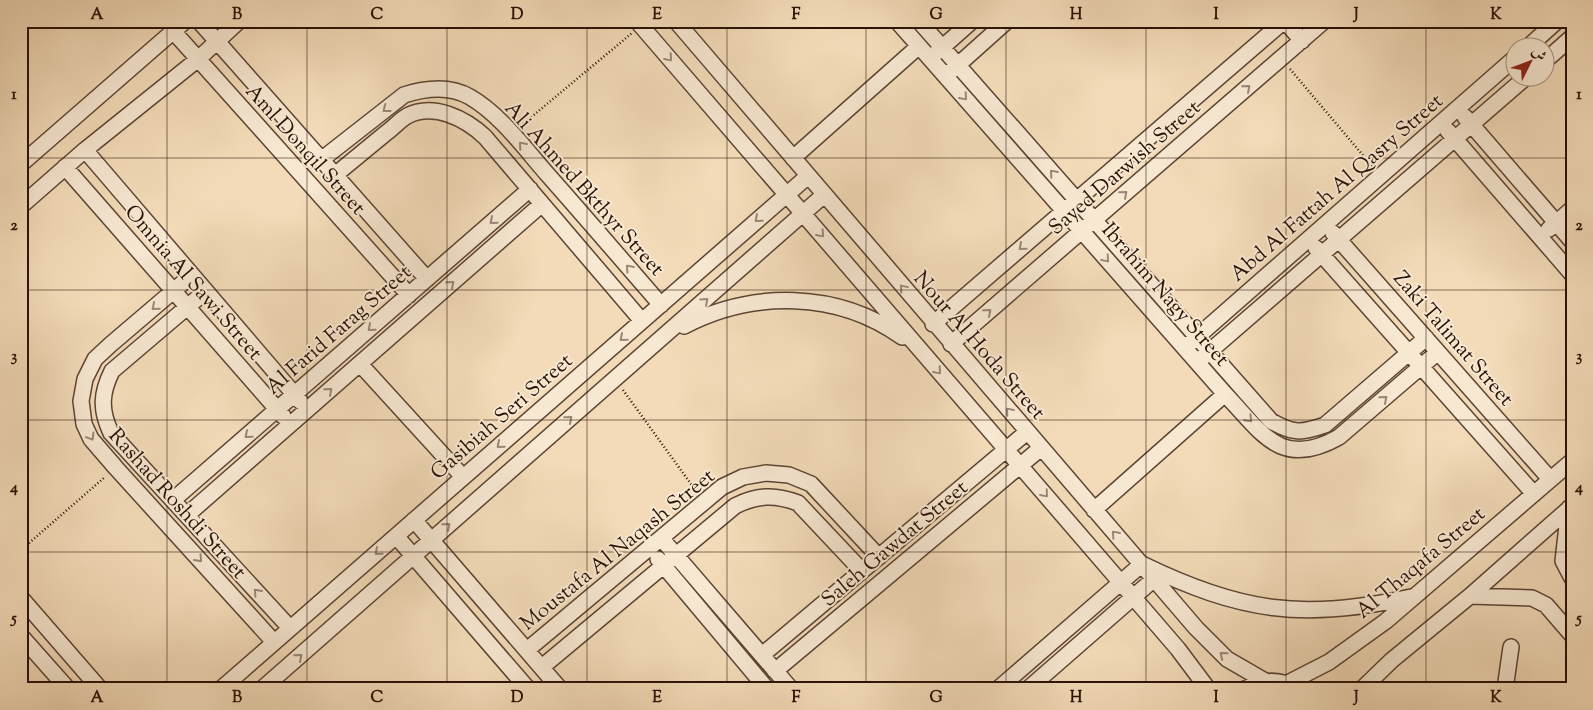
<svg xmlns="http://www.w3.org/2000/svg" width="1593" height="710" font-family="'Sorts Mill Goudy',Amiri,serif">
<rect width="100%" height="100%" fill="#f3dbb9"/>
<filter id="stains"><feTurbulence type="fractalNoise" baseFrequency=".004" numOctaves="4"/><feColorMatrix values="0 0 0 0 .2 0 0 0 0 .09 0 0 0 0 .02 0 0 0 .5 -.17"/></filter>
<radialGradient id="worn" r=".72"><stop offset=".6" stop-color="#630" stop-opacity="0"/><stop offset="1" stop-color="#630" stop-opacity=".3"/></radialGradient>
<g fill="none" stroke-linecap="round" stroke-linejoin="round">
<g stroke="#5c4433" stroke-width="18">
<path id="minor" d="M199,21L427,279
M637,21L1178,649L1208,689
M676,21L1196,628L1227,659L1265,681
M897,21L1225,394C1262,433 1281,470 1339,437L1438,352
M919,21L1271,421C1293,434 1302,433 1325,425L1426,338
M1285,21L1302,41
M173,31L409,295
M1527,48L1557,21
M936,53L972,21
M1546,60L1572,37
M950,72L1007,21
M1465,117L1572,241
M1448,131L1572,274
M85,150L300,401
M793,158L919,46
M321,160L404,95C426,88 449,85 470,97C501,115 525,149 548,175C586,218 623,261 661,305
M21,164L185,21
M65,167L283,416
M335,175C352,161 369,147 386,133C393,128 400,120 407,116C434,102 466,119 485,137L642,321
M21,206L85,150L197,60L239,21
M1549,229L1572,209
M1333,233L1550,479
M1316,248L1534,494
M192,275L110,345L95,359L85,379L81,401L84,424L91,439L116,468L274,642
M206,291L112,371C101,393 100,410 111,433L290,628
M933,324L1284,21
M684,326C753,290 838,291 902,337
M1190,343L1516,57
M951,344L1324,21
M1202,358L1525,78
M360,364L463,477
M173,500L530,189
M1569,508L1563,561L1572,578
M1094,510L1225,394
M187,515L542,204
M414,520L560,689
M396,536L528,689
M661,538L791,689
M658,559L767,689
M1470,596L1532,598L1546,605L1572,635
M21,598L100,689
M21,636L68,689
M527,650L722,487L743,477L766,473L789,475L811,484L879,557
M762,655L1027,432
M542,667L735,506C757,495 775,494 798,503L862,571
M775,671L1041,448
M1288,683L1329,662L1386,621L1572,461
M221,689L808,176
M262,689L824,195
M998,689L1142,564C1240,612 1304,621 1411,597
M1028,689L1154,579
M1245,689C1262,679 1279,679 1297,688
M1362,689L1392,660L1470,596L1572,506
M1505,689L1511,647"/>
</g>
<path stroke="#2a1106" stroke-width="2.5" stroke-dasharray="1 2.5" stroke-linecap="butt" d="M1290,69L1372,166
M523,124L632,33
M623,390L696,491
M21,550L105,477"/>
<use href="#minor" stroke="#f7e8d2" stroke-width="15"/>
</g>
<defs><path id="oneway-chevron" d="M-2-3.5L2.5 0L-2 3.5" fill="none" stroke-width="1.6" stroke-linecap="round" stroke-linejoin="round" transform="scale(1.25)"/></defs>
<g stroke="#9b8776">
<use href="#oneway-chevron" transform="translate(669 58) rotate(49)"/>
<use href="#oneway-chevron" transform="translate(1247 88) rotate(-41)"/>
<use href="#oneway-chevron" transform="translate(964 97) rotate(49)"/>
<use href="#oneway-chevron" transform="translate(386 109) rotate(142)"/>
<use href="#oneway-chevron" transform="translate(522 145) rotate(-131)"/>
<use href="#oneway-chevron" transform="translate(1053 173) rotate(-131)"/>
<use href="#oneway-chevron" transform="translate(1124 194) rotate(-41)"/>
<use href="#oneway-chevron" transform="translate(758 219) rotate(139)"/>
<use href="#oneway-chevron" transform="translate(493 221) rotate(139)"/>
<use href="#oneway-chevron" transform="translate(821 234) rotate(49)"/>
<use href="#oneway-chevron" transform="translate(1022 247) rotate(139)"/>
<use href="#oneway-chevron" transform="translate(1106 259) rotate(49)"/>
<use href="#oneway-chevron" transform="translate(629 268) rotate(-131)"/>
<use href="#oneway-chevron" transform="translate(451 284) rotate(-41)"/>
<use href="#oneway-chevron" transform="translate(903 288) rotate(-130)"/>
<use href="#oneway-chevron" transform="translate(705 301) rotate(-42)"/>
<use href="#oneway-chevron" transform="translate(155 307) rotate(140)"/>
<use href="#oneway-chevron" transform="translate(988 312) rotate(-41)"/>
<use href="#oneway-chevron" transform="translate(371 328) rotate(139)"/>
<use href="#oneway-chevron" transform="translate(623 338) rotate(139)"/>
<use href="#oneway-chevron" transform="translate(938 371) rotate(49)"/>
<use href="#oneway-chevron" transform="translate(329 391) rotate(-41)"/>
<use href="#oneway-chevron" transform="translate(1384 399) rotate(-40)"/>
<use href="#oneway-chevron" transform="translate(1009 411) rotate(-131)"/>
<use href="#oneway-chevron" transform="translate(569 419) rotate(-41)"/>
<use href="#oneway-chevron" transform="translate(1249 419) rotate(46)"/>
<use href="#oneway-chevron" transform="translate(248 435) rotate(139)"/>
<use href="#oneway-chevron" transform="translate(91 437) rotate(59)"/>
<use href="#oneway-chevron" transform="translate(500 445) rotate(139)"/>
<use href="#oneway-chevron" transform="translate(1045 494) rotate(49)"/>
<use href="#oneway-chevron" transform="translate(447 526) rotate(-41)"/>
<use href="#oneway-chevron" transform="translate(1115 534) rotate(-131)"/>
<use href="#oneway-chevron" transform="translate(378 552) rotate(139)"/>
<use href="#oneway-chevron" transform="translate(199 559) rotate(48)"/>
<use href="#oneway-chevron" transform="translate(257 592) rotate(-132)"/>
<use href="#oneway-chevron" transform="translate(1223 655) rotate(-141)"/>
<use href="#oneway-chevron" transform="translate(299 657) rotate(-41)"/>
</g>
<path fill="none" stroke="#2a1106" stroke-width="1" stroke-opacity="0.55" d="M167,21V689M307,21V689M447,21V689M587,21V689M727,21V689M866,21V689M1006,21V689M1146,21V689M1286,21V689M1426,21V689M21,158H1572M21,290H1572M21,420H1572M21,552H1572"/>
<g text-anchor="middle" stroke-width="4" stroke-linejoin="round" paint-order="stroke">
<g font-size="21" fill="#2a1106" stroke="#f7e8d2">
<text transform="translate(306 149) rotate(48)" y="7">Aml Donqil Street</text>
<text transform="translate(1124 167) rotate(-41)" y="7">Sayed Darwish Street</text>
<text transform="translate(1336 187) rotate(-41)" y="7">Abd Al Fattah Al Qasry Street</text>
<text transform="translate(585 188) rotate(48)" y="7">Ali Ahmed Bkthyr Street</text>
<text transform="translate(194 282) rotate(49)" y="7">Omnia Al Sawi Street</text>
<text transform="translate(1166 294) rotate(49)" y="7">Ibrahim Nagy Street</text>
<text transform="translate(338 329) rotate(-41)" y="7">Al Farid Farag Street</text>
<text transform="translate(1454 338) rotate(49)" y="7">Zaki Talimat Street</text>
<text transform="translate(980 345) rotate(49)" y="7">Nour Al Hoda Street</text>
<text transform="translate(501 416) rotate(-41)" y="7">Gasibiah Seri Street</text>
<text transform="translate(178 503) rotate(48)" y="7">Rashad Roshdi Street</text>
<text transform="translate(894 543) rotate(-40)" y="7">Saleh Gawdat Street</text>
<text transform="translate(617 549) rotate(-39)" y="7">Moustafa Al Naqash Street</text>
<text transform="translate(1420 562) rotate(-40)" y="7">Al Thaqafa Street</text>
</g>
</g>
<rect width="1593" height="710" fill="none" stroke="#f3dbb9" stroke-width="55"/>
<g transform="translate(1530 62) rotate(48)"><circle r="24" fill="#f7e8d2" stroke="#a59280"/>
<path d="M0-4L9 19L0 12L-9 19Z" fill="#8f2418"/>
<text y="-8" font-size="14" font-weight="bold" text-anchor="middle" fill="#2a1106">ش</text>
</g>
<rect x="28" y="28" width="1538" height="654" fill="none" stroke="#2a1106" stroke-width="2"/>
<g font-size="16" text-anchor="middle" font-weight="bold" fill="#2a1106">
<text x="97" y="19">A</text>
<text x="237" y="19">B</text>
<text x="377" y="19">C</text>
<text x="517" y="19">D</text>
<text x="657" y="19">E</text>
<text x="796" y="19">F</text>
<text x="936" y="19">G</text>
<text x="1076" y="19">H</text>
<text x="1216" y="19">I</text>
<text x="1356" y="19">J</text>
<text x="1496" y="19">K</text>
<text x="14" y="99">1</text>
<text x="1579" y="99">1</text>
<text x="14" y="230">2</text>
<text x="1579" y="230">2</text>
<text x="14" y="361">3</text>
<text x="1579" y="361">3</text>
<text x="14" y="492">4</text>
<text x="1579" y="492">4</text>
<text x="14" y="623">5</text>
<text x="1579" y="623">5</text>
<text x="97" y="702">A</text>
<text x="237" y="702">B</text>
<text x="377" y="702">C</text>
<text x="517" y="702">D</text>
<text x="657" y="702">E</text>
<text x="796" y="702">F</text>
<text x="936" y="702">G</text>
<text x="1076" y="702">H</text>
<text x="1216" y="702">I</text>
<text x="1356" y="702">J</text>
<text x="1496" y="702">K</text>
</g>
<rect width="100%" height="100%" filter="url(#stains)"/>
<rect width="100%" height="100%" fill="url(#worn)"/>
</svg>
